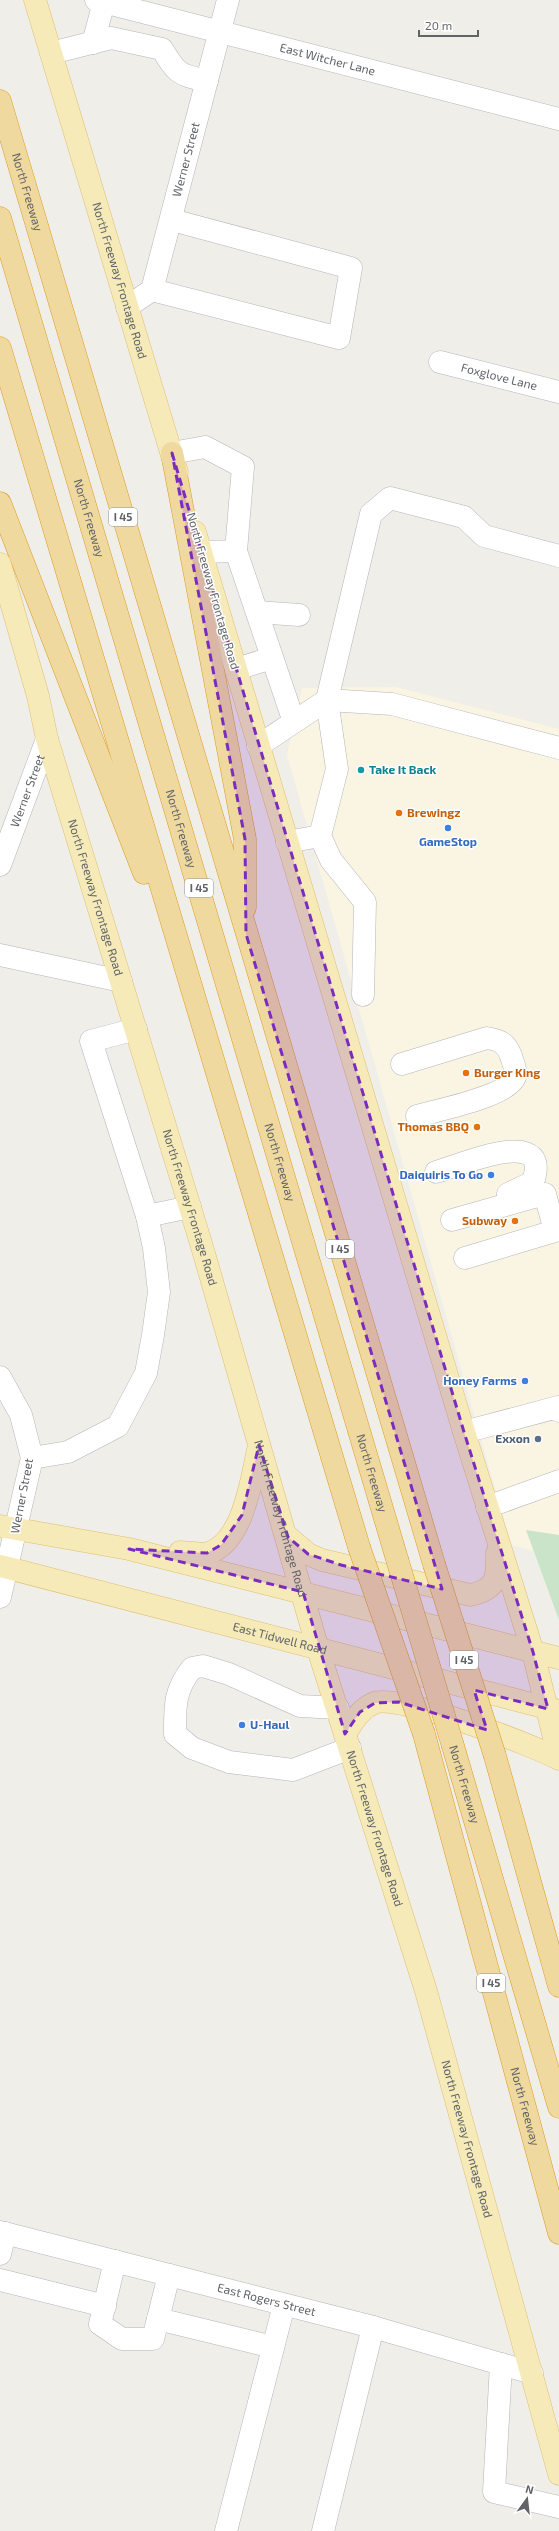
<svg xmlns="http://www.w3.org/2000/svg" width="559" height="2531" font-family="'Exo 2',sans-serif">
<rect width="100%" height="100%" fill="#f0eee9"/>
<path fill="#faf4e3" d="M396,687L559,729V1558L511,1545L287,755L302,688Z"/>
<path fill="#cae4c9" d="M526,1530L559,1535V1620Z"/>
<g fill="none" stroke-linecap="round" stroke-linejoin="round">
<g stroke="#b4b5b9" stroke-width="23">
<g id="minor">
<path id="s1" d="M96,0L559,119"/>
<path d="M93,43L104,2"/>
<path d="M51,53L111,38L162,49C178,75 178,74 207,81"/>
<path d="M152,290L339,338L351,268L172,220"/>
<path id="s2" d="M127,307L152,290L228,0"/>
<path id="s3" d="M440,362L559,392"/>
<path d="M172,453L205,447L243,467L236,551L201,552"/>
<path d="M236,551L294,722"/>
<path d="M257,612L299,615"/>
<path d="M236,669L272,658"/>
<path d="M258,746L327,700L392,704L559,748"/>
<path d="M287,842L320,836"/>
<path id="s4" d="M0,865L47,739"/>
<path d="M0,955L121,981"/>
<path d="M363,995L365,902L331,860L320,836L337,769L327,700L371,514L390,498L464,517L484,536L559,556"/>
<path d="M402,1064L487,1038C500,1040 506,1043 511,1056C513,1063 517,1071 515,1077C507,1097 437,1110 417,1116"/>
<path d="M436,1172C461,1165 553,1124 533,1182L508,1194"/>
<path d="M147,1216L190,1207"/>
<path d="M452,1220L545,1194L555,1231L465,1258"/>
<path d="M0,1377L21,1415L32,1458L0,1597"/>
<path d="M464,1432L558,1407L559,1411"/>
<path d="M32,1458L68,1452L118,1426L146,1373L153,1335L159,1292L154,1248L147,1216L91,1041L136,1029"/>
<path d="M487,1507L559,1481"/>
<path d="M338,1708L300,1706L229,1674L203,1666L192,1668C174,1691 175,1706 175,1734L192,1748L229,1762L293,1770L350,1748"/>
<path id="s5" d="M0,2232L373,2327L532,2373"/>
<path d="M0,2254L5,2233"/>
<path d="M115,2261L100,2324L122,2339H153L169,2275"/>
<path d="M0,2280L105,2306"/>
<path d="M158,2319L273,2347"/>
<path d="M501,2364L494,2492L559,2507"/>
<path d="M226,2531L284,2305"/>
<path d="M323,2531L373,2327"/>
</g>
</g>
<g stroke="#e0be71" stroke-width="23">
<g id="major">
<path id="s6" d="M35,0L177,472"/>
<path d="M195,532L464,1432L533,1652L559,1758"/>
<path id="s7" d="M0,564L38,696L47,739L203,1250L318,1649L426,1991L559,2474"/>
<path d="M0,1526L129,1549L559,1658"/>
<path d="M288,1537L308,1554L322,1560L470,1595C498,1589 497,1578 497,1553"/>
<path d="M180,1552C188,1552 200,1555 208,1553C244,1543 252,1476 259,1445"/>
<path id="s8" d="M0,1566L559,1711"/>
<path d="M345,1734C353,1722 360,1709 374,1703C398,1693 532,1745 559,1759"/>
</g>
</g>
<g stroke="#db9b1e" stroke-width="23">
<g id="highway">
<path id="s9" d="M0,101L434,1564"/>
<path id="s10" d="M0,218L397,1559"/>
<path d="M0,348L359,1547"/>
<path d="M172,453L245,839V908"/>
<path d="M0,503L144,873"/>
<path id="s11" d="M424,1734L559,2233"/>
<path id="s12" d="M453,1746L559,2107"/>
<path d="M495,1756L559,1986"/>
</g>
</g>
<use href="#minor" stroke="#fff" stroke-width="22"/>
<use href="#major" stroke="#f5eab8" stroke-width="22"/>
<use href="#highway" stroke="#f0d99f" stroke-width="22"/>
<g stroke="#db9b1e" stroke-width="23" stroke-linecap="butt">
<path id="highway-bridge" d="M359,1547L424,1734
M397,1559L453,1746
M434,1564L495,1756"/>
</g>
<use href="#highway-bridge" stroke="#f0d99f" stroke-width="22"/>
</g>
<path fill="#7b2cbf" fill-opacity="0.2" stroke="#7b2cbf" stroke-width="3" stroke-dasharray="8 5" stroke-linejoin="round" d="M172,453L464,1432L533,1652L548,1709L474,1690L487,1730L399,1702L375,1703L360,1712L345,1734L303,1592L129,1549L207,1553L221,1545L242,1515L259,1445L288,1537L308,1554L341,1565L442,1589L246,934L245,839Z"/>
<circle fill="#0f9aa8" stroke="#fff" stroke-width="1.5" cx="361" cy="770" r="4"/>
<g fill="#e8710a" stroke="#fff" stroke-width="1.5">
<circle cx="399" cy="813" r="4"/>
<circle cx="466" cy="1073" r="4"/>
<circle cx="477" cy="1127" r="4"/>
<circle cx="515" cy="1221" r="4"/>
</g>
<g fill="#3f7fe0" stroke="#fff" stroke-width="1.5">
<circle cx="448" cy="828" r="4"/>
<circle cx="491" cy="1175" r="4"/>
<circle cx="525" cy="1381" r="4"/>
<circle cx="242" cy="1725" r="4"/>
</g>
<circle fill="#5c6f8a" stroke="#fff" stroke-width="1.5" cx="538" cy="1439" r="4"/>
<g text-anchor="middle" stroke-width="3" stroke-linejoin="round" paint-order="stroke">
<g fill="#fff" stroke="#909295" stroke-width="1">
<rect x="109" y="508" width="28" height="18" rx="3"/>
<rect x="185" y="879" width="28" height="18" rx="3"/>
<rect x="326" y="1240" width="28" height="18" rx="3"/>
<rect x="450" y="1651" width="28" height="18" rx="3"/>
<rect x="477" y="1974" width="28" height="18" rx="3"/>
</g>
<g font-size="11" font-weight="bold" fill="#606367">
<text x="123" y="521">I 45</text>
<text x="199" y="892">I 45</text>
<text x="340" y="1253">I 45</text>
<text x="464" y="1664">I 45</text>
<text x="491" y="1987">I 45</text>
</g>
<g font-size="12" fill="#606367" stroke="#fff">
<text dy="4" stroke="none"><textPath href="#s1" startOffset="239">East Witcher Lane</textPath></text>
<text dy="4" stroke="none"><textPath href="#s2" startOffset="165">Werner Street</textPath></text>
<text dy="4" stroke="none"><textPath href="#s9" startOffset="95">North Freeway</textPath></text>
<text dy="4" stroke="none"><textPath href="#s6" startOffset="293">North Freeway Frontage Road</textPath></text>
<text dy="4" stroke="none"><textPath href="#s3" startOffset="61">Foxglove Lane</textPath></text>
<text dy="4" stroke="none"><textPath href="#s10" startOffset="313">North Freeway</textPath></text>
<text transform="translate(213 591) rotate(74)" y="4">North Freeway Frontage Road</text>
<text dy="4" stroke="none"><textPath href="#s4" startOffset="79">Werner Street</textPath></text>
<text dy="4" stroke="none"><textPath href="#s10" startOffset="637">North Freeway</textPath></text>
<text dy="4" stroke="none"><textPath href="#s7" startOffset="347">North Freeway Frontage Road</textPath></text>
<text dy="4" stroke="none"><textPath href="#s10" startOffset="985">North Freeway</textPath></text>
<text dy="4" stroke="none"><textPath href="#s7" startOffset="671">North Freeway Frontage Road</textPath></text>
<text dy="4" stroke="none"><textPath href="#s10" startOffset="1309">North Freeway</textPath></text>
<text transform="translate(22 1496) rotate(-79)" y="4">Werner Street</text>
<text dy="4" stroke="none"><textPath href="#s7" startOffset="995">North Freeway Frontage Road</textPath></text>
<text dy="4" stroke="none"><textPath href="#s8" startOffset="289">East Tidwell Road</textPath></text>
<text dy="4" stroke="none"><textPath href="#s12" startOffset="40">North Freeway</textPath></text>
<text dy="4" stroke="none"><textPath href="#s7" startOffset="1319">North Freeway Frontage Road</textPath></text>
<text dy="4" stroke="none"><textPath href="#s11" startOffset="386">North Freeway</textPath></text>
<text dy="4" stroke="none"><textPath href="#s7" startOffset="1643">North Freeway Frontage Road</textPath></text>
<text dy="4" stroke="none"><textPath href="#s5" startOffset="275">East Rogers Street</textPath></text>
</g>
<g font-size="12" font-weight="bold" fill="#0d838f" stroke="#fff" text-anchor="start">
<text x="369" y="774">Take It Back</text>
</g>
<g font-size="12" font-weight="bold" fill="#c56008" stroke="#fff" text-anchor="start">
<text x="407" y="817">Brewingz</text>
<text x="474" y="1077">Burger King</text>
<text x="469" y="1131" text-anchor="end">Thomas BBQ</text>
<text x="507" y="1225" text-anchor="end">Subway</text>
</g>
<g font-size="12" font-weight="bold" fill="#366cbe" stroke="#fff" text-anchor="end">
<text x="448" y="846" text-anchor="middle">GameStop</text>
<text x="483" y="1179">Daiquiris To Go</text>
<text x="517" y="1385">Honey Farms</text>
<text x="250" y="1729" text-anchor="start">U-Haul</text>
</g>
<g font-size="12" font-weight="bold" fill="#4e5e75" stroke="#fff" text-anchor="end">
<text x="530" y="1443">Exxon</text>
</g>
</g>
<g transform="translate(527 2499) rotate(15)" stroke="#ffffff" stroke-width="3" paint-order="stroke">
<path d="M0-3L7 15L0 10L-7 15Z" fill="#606367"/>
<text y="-6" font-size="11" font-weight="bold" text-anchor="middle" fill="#606367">N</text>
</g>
<path d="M419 30v6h59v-6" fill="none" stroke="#606367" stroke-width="2"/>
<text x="425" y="30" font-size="12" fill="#606367" stroke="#ffffff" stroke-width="3" paint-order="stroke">20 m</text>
</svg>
